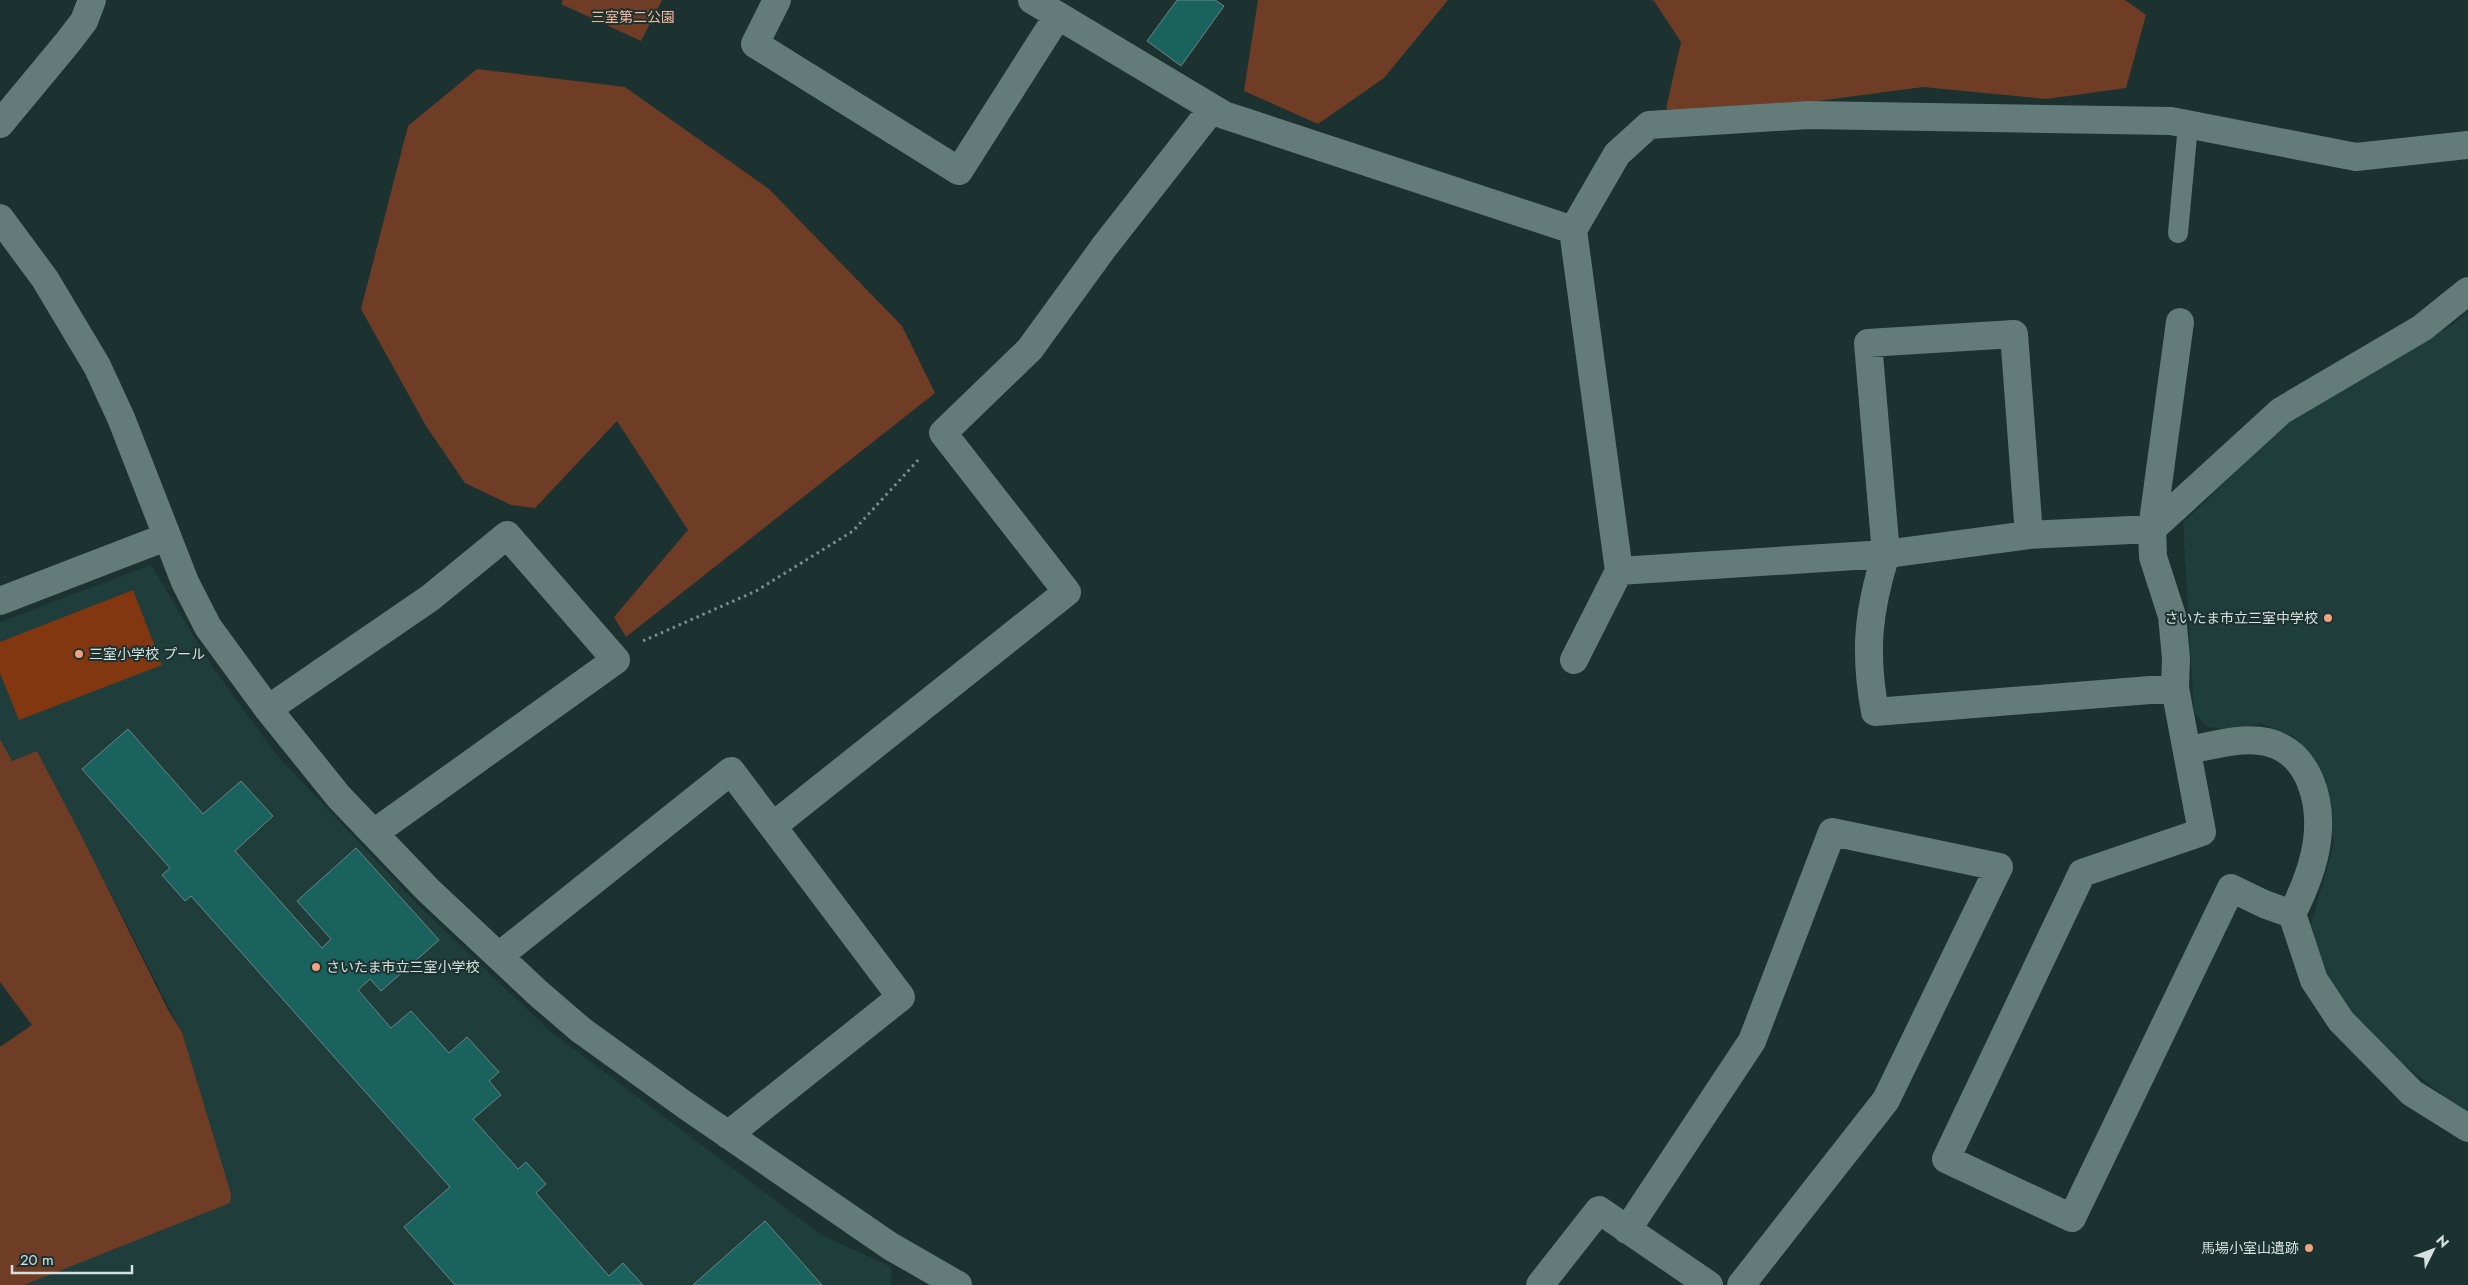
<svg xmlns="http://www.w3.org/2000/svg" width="2468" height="1285" font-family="Jost,'Noto Sans JP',sans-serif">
<rect width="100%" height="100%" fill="#1c3231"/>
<path fill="#1e3d3b" d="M2468,311V1111L2452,1102L2402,1063L2360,1023L2335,992L2310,928L2334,844L2319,767L2293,736L2260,723L2230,730L2207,727L2194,712L2183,523L2282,427L2372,370L2454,324Z
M151,565L214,669L276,754L417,904L550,1031L822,1235L891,1267V1285H18L230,1203L182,1032L37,751L12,761L0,739V622Z"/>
<path fill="#6f3c26" d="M563,0H662L641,41L561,4Z
M1258,0H1448L1384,78L1318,124L1244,91Z
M1650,0H2125L2146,15L2126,88L2046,99L1923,87L1712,115L1666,109L1681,42L1654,1Z
M477,69L625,87L769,189L902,326L935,393L626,637L614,617L688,530L617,421L535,508L511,505L465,483L426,426L361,309L408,126Z
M0,739L12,761L37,751L83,839L168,1010L182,1032L231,1194L230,1203L24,1285H0V1047L32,1025L0,982Z"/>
<path fill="#833710" d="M133,590L162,665L19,720L0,673V642Z"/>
<path fill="#19625e" stroke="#6d8583" d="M1177,0H1215L1224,6L1181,66L1147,41Z
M128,729L203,814L241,781L273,816L235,851L322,948L331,939L297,901L356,848L439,940L381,991L370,979L358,990L391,1028L411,1011L449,1053L467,1037L499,1072L489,1081L501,1095L473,1119L518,1169L526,1162L546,1184L536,1193L609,1276L623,1263L643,1285H455L404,1227L450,1187L191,896L185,901L162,875L170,868L82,769Z
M765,1221L822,1285H693Z"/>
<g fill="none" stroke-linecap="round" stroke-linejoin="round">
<path stroke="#7c8e8c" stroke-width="3" stroke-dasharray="2.5 4" stroke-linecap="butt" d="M643,641L756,591L853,531L920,458"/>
<path stroke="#637b79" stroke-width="20" d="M2178,233L2188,125"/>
<path stroke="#637b79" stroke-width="28" d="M777,0L755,44L959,171L1057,17
M1032,0L1224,115L1573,230
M0,124L68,42L84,21L92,0
M0,218L45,279L97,366L121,418L185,582L208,627L268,709L339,797L428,890L539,994L581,1030L685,1105L890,1246L958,1285
M2029,535L2014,334L1868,343L1886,554L2029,535L2152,529L2180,322
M1619,571L1886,554C1868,611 1864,652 1875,712L2175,688
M0,601L166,537
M1574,660L1619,571L1573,230L1617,154L1649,125L1809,115L2171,121L2356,157L2468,145
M268,709L430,598L507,535L616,660L374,833
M2188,750C2213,746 2241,736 2267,742C2310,752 2322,802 2317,841C2314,865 2303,892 2292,914L2314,980L2341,1021L2412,1093L2468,1128
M773,826L1067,592L943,433L1030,349L1104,247L1212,109
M2292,914L2264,904L2231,888L2072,1218L1946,1159L2082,873L2202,832L2175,688L2176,658L2172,616L2153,557L2152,529L2281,411L2422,328L2468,291
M499,956L731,771L901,997L728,1135
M1627,1230L1752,1041L1832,832L1999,867L1886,1100L1741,1285
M1540,1285L1599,1210L1709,1285"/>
</g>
<g fill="#f2a17e" stroke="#1c3231" stroke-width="2">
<circle cx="2328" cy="618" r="5"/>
<circle cx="79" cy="654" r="5"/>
<circle cx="316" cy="967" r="5"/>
<circle cx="2309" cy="1248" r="5"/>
</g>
<g text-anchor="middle" stroke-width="4" stroke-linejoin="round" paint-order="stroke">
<g font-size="14" fill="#fab79b" stroke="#1c3231">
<text x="633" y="22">三室第二公園</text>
</g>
<g font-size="14" fill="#d4e1df" stroke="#1c3231" text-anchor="end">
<text x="2318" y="623">さいたま市立三室中学校</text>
<text x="89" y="659" text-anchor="start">三室小学校 プール</text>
<text x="326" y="972" text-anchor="start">さいたま市立三室小学校</text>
<text x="2299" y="1253">馬場小室山遺跡</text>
</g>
</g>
<g transform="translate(2433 1250) rotate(48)" stroke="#1c3231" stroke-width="4" paint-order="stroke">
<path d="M0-4L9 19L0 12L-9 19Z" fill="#d4e1df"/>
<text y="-8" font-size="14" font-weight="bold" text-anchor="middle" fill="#d4e1df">N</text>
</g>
<path d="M12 1265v8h120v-8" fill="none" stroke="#d4e1df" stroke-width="2.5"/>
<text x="20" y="1265" font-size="15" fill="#d4e1df" stroke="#1c3231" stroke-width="4" paint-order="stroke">20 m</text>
</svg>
